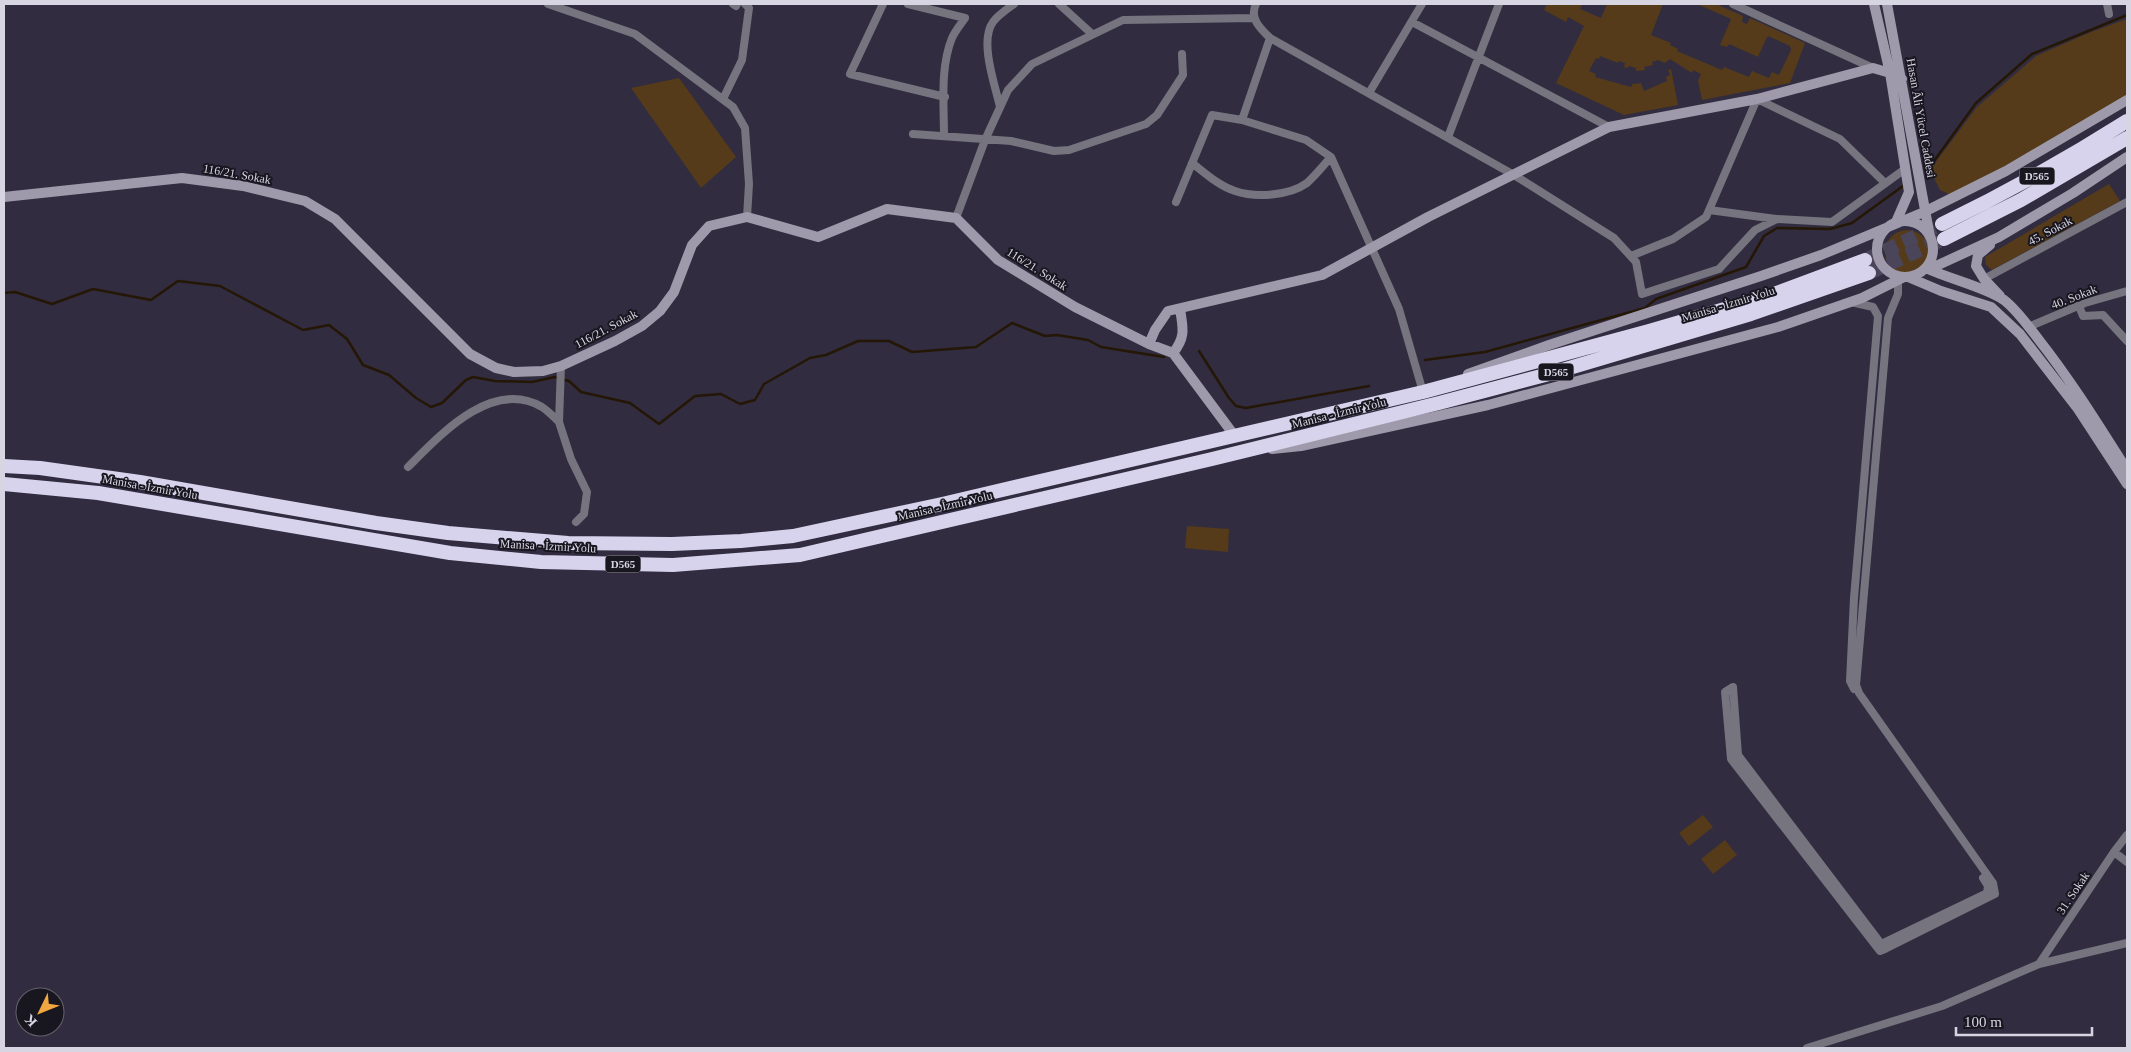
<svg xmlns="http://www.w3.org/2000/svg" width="2131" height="1052" font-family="Georgia,serif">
<rect width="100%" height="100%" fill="#312c40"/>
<path fill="#553b19" d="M1544,4H1582L1580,9L1601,18L1607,4H1663L1651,35L1671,43L1670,45L1678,49L1677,51L1722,70L1724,67L1749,77L1752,71L1769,78L1772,72L1779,75L1791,50L1790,46L1768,36L1766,39L1758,57L1729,44L1727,47L1720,45L1731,19L1697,4H1716L1743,16L1742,22L1747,24L1750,18L1805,43L1790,83L1702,100L1698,81L1701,74L1693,70L1692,73L1670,59L1665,63L1658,60L1652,62L1653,65L1644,67L1645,70L1636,71V68L1629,66L1627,68L1624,67L1625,63L1619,61L1618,63L1600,56L1599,59L1596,58L1589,71L1596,74L1595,77L1631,87L1633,83L1635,84L1641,83L1644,91L1667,81L1666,77L1670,75L1668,70L1671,69L1678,105L1624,115L1556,83L1584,26L1568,17L1566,22L1544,10L1546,5Z
M2127,19V96C2069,130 2011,167 1949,194L1940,190L1934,178L1932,167L1977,107L2036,56L2091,32Z
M679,78L736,157L701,188L631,88Z
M2109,184L2120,201L1992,270L1986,265L1985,257Z
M1885 252a22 22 0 1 1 44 0a22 22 0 1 1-44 0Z
M1187,526L1229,529L1228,552L1185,548Z
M1703,815L1713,827L1689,846L1679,833Z
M1725,840L1737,855L1713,874L1701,859Z"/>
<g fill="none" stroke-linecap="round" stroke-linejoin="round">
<path stroke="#251705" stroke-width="2.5" d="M1934,161L1976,103L2032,54L2127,15
M4,293L15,292L52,304L93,289L151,300L178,281L220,286L303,330L329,325L347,339L363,365L389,375L416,398L431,407L442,403L466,380L473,377L495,381L532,382L555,377L559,379
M1199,351L1229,398L1236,406L1246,408L1369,386
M1425,360L1485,352L1645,308L1656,299L1746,267L1764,236L1777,228L1830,229L1852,223L1903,186
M564,380L569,381L581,392L630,403L659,424L695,396L721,394L740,404L755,400L764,384L810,358L826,355L858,341H889L912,352L976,347L1012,323L1045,336L1057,335L1088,340L1101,347L1164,357"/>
<path stroke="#4a4558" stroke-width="14" stroke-dasharray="14 7" stroke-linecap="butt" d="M1865,260L1942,224
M1869,273L1944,239"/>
<path stroke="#76747e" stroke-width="8" d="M548,4L635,34L733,107L745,128L749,184L747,217
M733,4L736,6L737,4
M883,4L850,74L945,97
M908,4L965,18C961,24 955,31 952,38C940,67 944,105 944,136
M1059,4L1092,34
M1256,4C1249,18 1260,28 1270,38L1514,175L1614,238L1636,262L1642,294L1719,269L1755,230L1777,219L1832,222L1905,169
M1733,4L1873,68
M2107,4L2109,14
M1412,22L1609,127
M1270,38L1242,120L1306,140L1331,157L1399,309L1423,392
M1369,93L1422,4
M723,99L742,60L749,8L745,4
M1000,107C995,85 979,41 993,22C998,15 1007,9 1014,4
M913,134L1011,141L1054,151L1069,150L1146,124L1157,115L1183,75L1182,54
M1448,137L1499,4
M1192,163C1205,173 1219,186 1235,191C1255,198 1289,196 1307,183C1316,175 1323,166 1331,157
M1176,202L1212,115L1242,120
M1709,210L1776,219
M956,218L985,140L1008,90L1032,64L1123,20L1254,18
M1631,256L1673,239L1706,217L1757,99L1840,139L1885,183
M1984,279L2127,202
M1851,302L1873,307L1878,316L1854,598L1850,681L1854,689
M2079,306L2083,316L2103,315L2127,341
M2028,327L2085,303L2127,291
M561,366L559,422L571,459L587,492L584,514L576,522
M408,467C440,435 492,378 542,407C548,411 554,417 559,422
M2114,852L2127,862
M1881,944L1987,893L1988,886L1983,878
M1885,949L1738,755L1733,687L1725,692L1731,759L1880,951L1885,949L1995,894L1993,883L1859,693L1856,685L1888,318L1898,294V281
M2039,964L2114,852L2127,835
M1807,1048L1942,1006L2039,964L2127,943"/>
<path stroke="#9e9aab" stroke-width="10" d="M1874,4L1890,73L1909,192L1896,222
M1887,4L1930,237
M4,197L182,178L243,186L305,201L335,219L470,354L496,368L514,372L543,371L561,366L615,341L642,326L660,311L674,292L692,245L709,226L747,217L818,237L887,209L956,218L998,260L1075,307L1149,344L1173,353L1234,435
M1877 249a28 28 0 1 1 56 0a28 28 0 1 1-56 0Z
M1990,245L1978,255L1976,266L1984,279L2000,296
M1926,268C1949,279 1985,287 2004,300C2017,310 2029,327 2039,340C2072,382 2099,426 2127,470
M1926,268L1936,266L1999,237L2073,193L2127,157
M1908,277L1941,291L1991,307L2020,334L2078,409L2127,484
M1149,344L1155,330L1168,311L1322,275L1428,217L1609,127L1757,99L1873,68L1890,73L1902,79
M1173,353C1186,337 1183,328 1180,309
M1468,374L1549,345L1761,276L1821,255L1924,212L2006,171L2127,100
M1272,449L1301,446L1488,405L1778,327L1862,298L1904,277"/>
<path stroke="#d8d3ed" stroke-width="14" d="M1942,224C2006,193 2067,159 2127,121
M1944,239L2021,200L2127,138
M4,466L40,468L140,482L376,523L448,533L568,543L672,544L741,541L793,536L942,504L1423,392L1649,331L1766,297L1865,260
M4,484L98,493L450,553L541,562L673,565L800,555L1212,459L1439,403L1549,374L1751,314L1869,273"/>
</g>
<g text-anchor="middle" stroke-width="4" stroke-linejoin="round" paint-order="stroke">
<g fill="#18161f" stroke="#9e9ca8" stroke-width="1">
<rect x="2019.5" y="167.5" width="35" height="17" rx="4"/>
<rect x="1538.5" y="363.5" width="35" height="17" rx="4"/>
<rect x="605.5" y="555.5" width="35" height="17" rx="4"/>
</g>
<g font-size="11" font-weight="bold" fill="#d8d5e3">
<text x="2037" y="180">D565</text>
<text x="1556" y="376">D565</text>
<text x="623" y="568">D565</text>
</g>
<g font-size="12" fill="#d8d5e3" stroke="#18161f">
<text transform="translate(1921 118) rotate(80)" y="4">Hasan Âli Yücel Caddesi</text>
<text transform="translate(237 174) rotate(10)" y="4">116/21. Sokak</text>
<text transform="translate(2050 231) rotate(-28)" y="4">45. Sokak</text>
<text transform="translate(1037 269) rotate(32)" y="4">116/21. Sokak</text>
<text transform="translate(2074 297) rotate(-21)" y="4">40. Sokak</text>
<text transform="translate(1728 304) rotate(-17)" y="4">Manisa - İzmir Yolu</text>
<text transform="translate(606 329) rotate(-28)" y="4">116/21. Sokak</text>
<text transform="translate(1339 413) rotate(-14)" y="4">Manisa - İzmir Yolu</text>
<text transform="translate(150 487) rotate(10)" y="4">Manisa - İzmir Yolu</text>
<text transform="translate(945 506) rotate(-13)" y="4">Manisa - İzmir Yolu</text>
<text transform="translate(548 546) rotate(3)" y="4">Manisa - İzmir Yolu</text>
<text transform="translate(2073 893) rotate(-56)" y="4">31. Sokak</text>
</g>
</g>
<rect width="2131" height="1052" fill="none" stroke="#d8d5e3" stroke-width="10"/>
<g transform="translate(40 1012) rotate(227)"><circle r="24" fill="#18161f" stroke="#65626d"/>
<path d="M0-4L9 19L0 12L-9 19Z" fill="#f1a640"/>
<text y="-8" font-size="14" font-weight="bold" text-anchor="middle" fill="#d8d5e3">K</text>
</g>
<path d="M1956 1027v8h136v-8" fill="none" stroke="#d8d5e3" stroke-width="2.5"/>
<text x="1964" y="1027" font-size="15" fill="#d8d5e3" stroke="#18161f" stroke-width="4" paint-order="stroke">100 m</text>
</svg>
